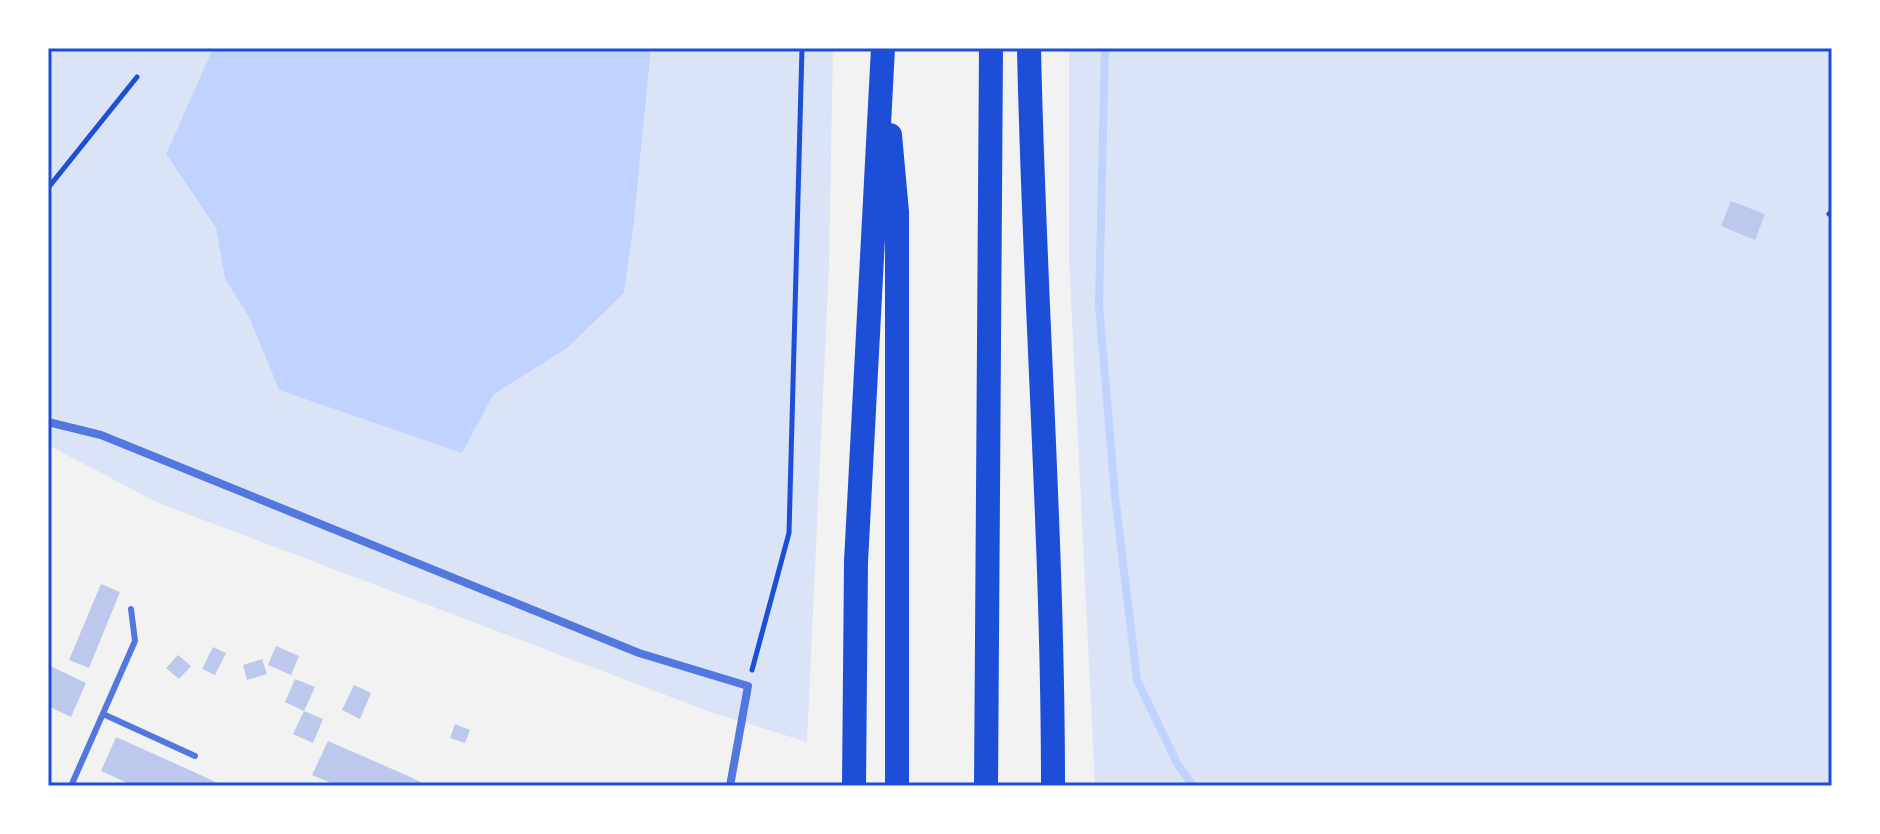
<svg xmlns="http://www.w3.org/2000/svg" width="1880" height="834" font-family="Barlow,sans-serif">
<rect width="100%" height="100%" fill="#f2f2f2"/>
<path fill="#dbe4f7" d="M48,48H213L166,154L216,228L225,279L249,317L279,390L493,395L567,348L634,221L651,48H833L829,266L807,742L713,713L156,502L48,445Z
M1069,48H1832V786H1095L1069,259Z"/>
<path fill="#bfd3fe" d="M213,48H651L634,221L624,293L567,348L493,395L462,453L279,390L249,317L225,279L216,228L166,154Z"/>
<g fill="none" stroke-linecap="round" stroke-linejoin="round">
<path stroke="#bfd3fe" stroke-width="8" d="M1105,48L1099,305L1115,496L1137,680L1177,763L1193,786"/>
</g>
<path fill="#bdc9ec" d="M1731,201L1765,214L1755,240L1721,226Z
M101,584L120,592L89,668L69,660Z
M276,646L299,656L291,675L268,665Z
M213,647L226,653L215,675L202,669Z
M178,655L191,666L179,679L166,668Z
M262,659L267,674L247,680L243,665Z
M48,665L86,683L71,717L48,706Z
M295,679L315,687L304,711L285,702Z
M354,685L371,693L360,719L342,710Z
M304,711L323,719L313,743L293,734Z
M455,724L470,730L465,743L450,738Z
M116,737L194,772L224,786H134L101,771Z
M328,741L406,775L429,786H338L312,775Z"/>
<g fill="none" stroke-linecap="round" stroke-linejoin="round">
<path stroke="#1d4ed8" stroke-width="5" d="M48,188L137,77
M1829,214L1832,211
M752,670L789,533L802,48"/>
<path stroke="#5277de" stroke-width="6" d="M103,714L195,756
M71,786L135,641L131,609"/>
<path stroke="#5277de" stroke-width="8" d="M48,422L101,435L639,653L748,686L730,786"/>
<path stroke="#1d4ed8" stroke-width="24" d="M1029,48C1034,294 1053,540 1053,786
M890,135L897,212V786
M854,786L856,562L883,48
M986,786L991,48"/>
</g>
<rect width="1880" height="834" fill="none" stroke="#ffffff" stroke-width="100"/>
<rect x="50" y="50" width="1780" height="734" fill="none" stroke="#1d4ed8" stroke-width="3"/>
</svg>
